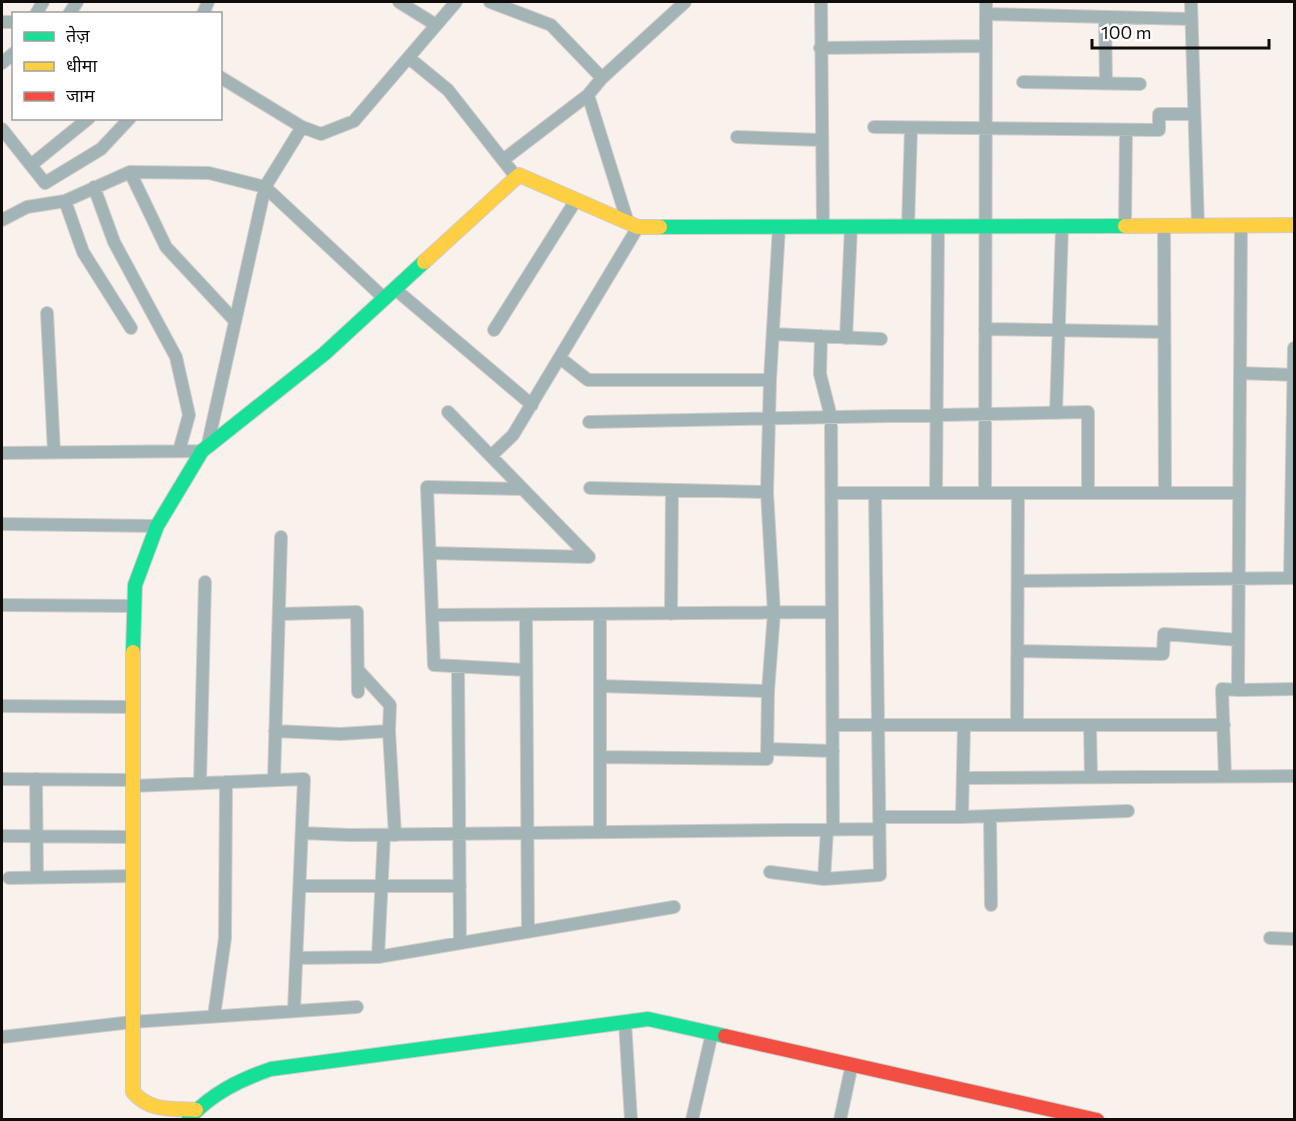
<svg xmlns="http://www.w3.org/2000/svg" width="1296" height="1121" font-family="Commissioner,'Noto Sans Devanagari',sans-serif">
<rect width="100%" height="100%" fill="#f8f1ec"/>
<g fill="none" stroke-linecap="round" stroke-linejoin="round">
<g stroke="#d2ccc9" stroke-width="14">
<path id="street" d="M399,2L436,25
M490,2L551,25L602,78
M821,2L823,227
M1191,2L1198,226
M36,14L43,2
M69,14L77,2
M203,14L208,2
M986,14L1191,19
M1105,17L1106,83
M2,22H14
M820,48L986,46
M409,58L448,90L517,178
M2,63L14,53
M220,77L302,127L321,134L354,121L456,2
M1023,82L1140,84
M588,95L628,223
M874,127L1159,130V114H1193
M2,129L45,183L101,149L130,118
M737,137L821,140
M503,160L588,95L602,78L685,2
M31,165L89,118
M130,172L166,247L235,321
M94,187L114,242L176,357L189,415L179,451
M65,201L83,252L131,328
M2,220L27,207L65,201L130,172L209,173L265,187L385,299
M1125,226L1126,130
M1164,226L1165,493
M908,227L911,128
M395,289L532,405
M47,313L54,452
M985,329L1164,332
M494,330L576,200
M773,334L881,339
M821,336L820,374L831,417L833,829
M846,338L851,227
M560,358L588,380H770L779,227
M1240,373L1294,375
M1056,413L1062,227
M589,422L1088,412V493
M207,448L265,187L302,127
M2,453L202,451
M491,456L513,435L638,227
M590,488L767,492L770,380
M523,489L427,487L434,665L526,670
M767,492L774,613L768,691
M832,493H1239
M936,493L938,227
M985,493L986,2
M2,524L157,526
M430,553L589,557L448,412
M1290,578L1294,348
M1018,581L1294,578
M2,605L134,606
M279,614L357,612L358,692
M600,614V832
M671,614L672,490
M432,615L832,612
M526,615L528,931
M1018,651L1163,654L1164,634L1238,640
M458,666L460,943
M358,670L390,705L389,731L395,835
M600,686L768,691L767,759L600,757
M1238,690L1294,689
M2,706L132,707
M833,725H1224
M1017,725L1018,493
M1090,725L1091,777
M275,731L340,734L389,731
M767,749L833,751
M1225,776L1222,689L1238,690L1241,225
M963,778L1294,776
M2,779L132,780
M36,779L37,877
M274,780L281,537
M200,783L205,582
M132,786L304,779L294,1010
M990,816L991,905
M879,817H962L1128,811
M962,817L964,725
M827,830L824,879L880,875L875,493
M302,833L349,835L879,829
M2,836L132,837
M770,872L824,879
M9,878L132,876
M300,886H460
M1270,938L1294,939
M378,957L384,835
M297,958L378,957L674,907
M214,1016L225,938L226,782
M625,1022L631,1120
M2,1037L132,1022L357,1007
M692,1120L712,1033
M840,1120L852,1064"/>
</g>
<g stroke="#d2ccc9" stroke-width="16">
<path id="fast" d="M660,227L1125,226
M133,652L135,585L157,526L202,451L324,354L424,262
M189,1118C213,1093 239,1080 271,1069L648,1019L725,1036"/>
</g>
<g stroke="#d2ccc9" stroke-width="16">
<path id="slow" d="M1125,226L1294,225
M424,262L519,175L638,227H660
M133,652V1092C150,1112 172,1108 196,1110"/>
</g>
<g stroke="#d2ccc9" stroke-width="16">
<path id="jam" d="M725,1036L1097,1120"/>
</g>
<use href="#street" stroke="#a2b4b6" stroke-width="12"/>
<use href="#fast" stroke="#16e098" stroke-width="14"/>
<use href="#slow" stroke="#ffcf43" stroke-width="14"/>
<use href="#jam" stroke="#f24e42" stroke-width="14"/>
</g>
<rect width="1296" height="1121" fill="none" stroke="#100c09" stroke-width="6"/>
<rect x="12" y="12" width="210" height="108" fill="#ffffff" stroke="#9f9e9d" stroke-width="1.5"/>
<rect x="24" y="32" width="30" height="9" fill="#16e098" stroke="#9f9e9d" stroke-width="1.5"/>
<text x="66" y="42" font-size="18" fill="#100c09">तेज़</text>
<rect x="24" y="62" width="30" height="9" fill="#ffcf43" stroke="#9f9e9d" stroke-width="1.5"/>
<text x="66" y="72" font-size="18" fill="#100c09">धीमा</text>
<rect x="24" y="92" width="30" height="9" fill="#f24e42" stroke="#9f9e9d" stroke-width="1.5"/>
<text x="66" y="102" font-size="18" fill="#100c09">जाम</text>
<path d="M1092 39v9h177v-9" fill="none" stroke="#100c09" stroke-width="3"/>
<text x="1101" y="39" font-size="18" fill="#100c09" stroke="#ffffff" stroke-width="4.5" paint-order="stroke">100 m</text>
</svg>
